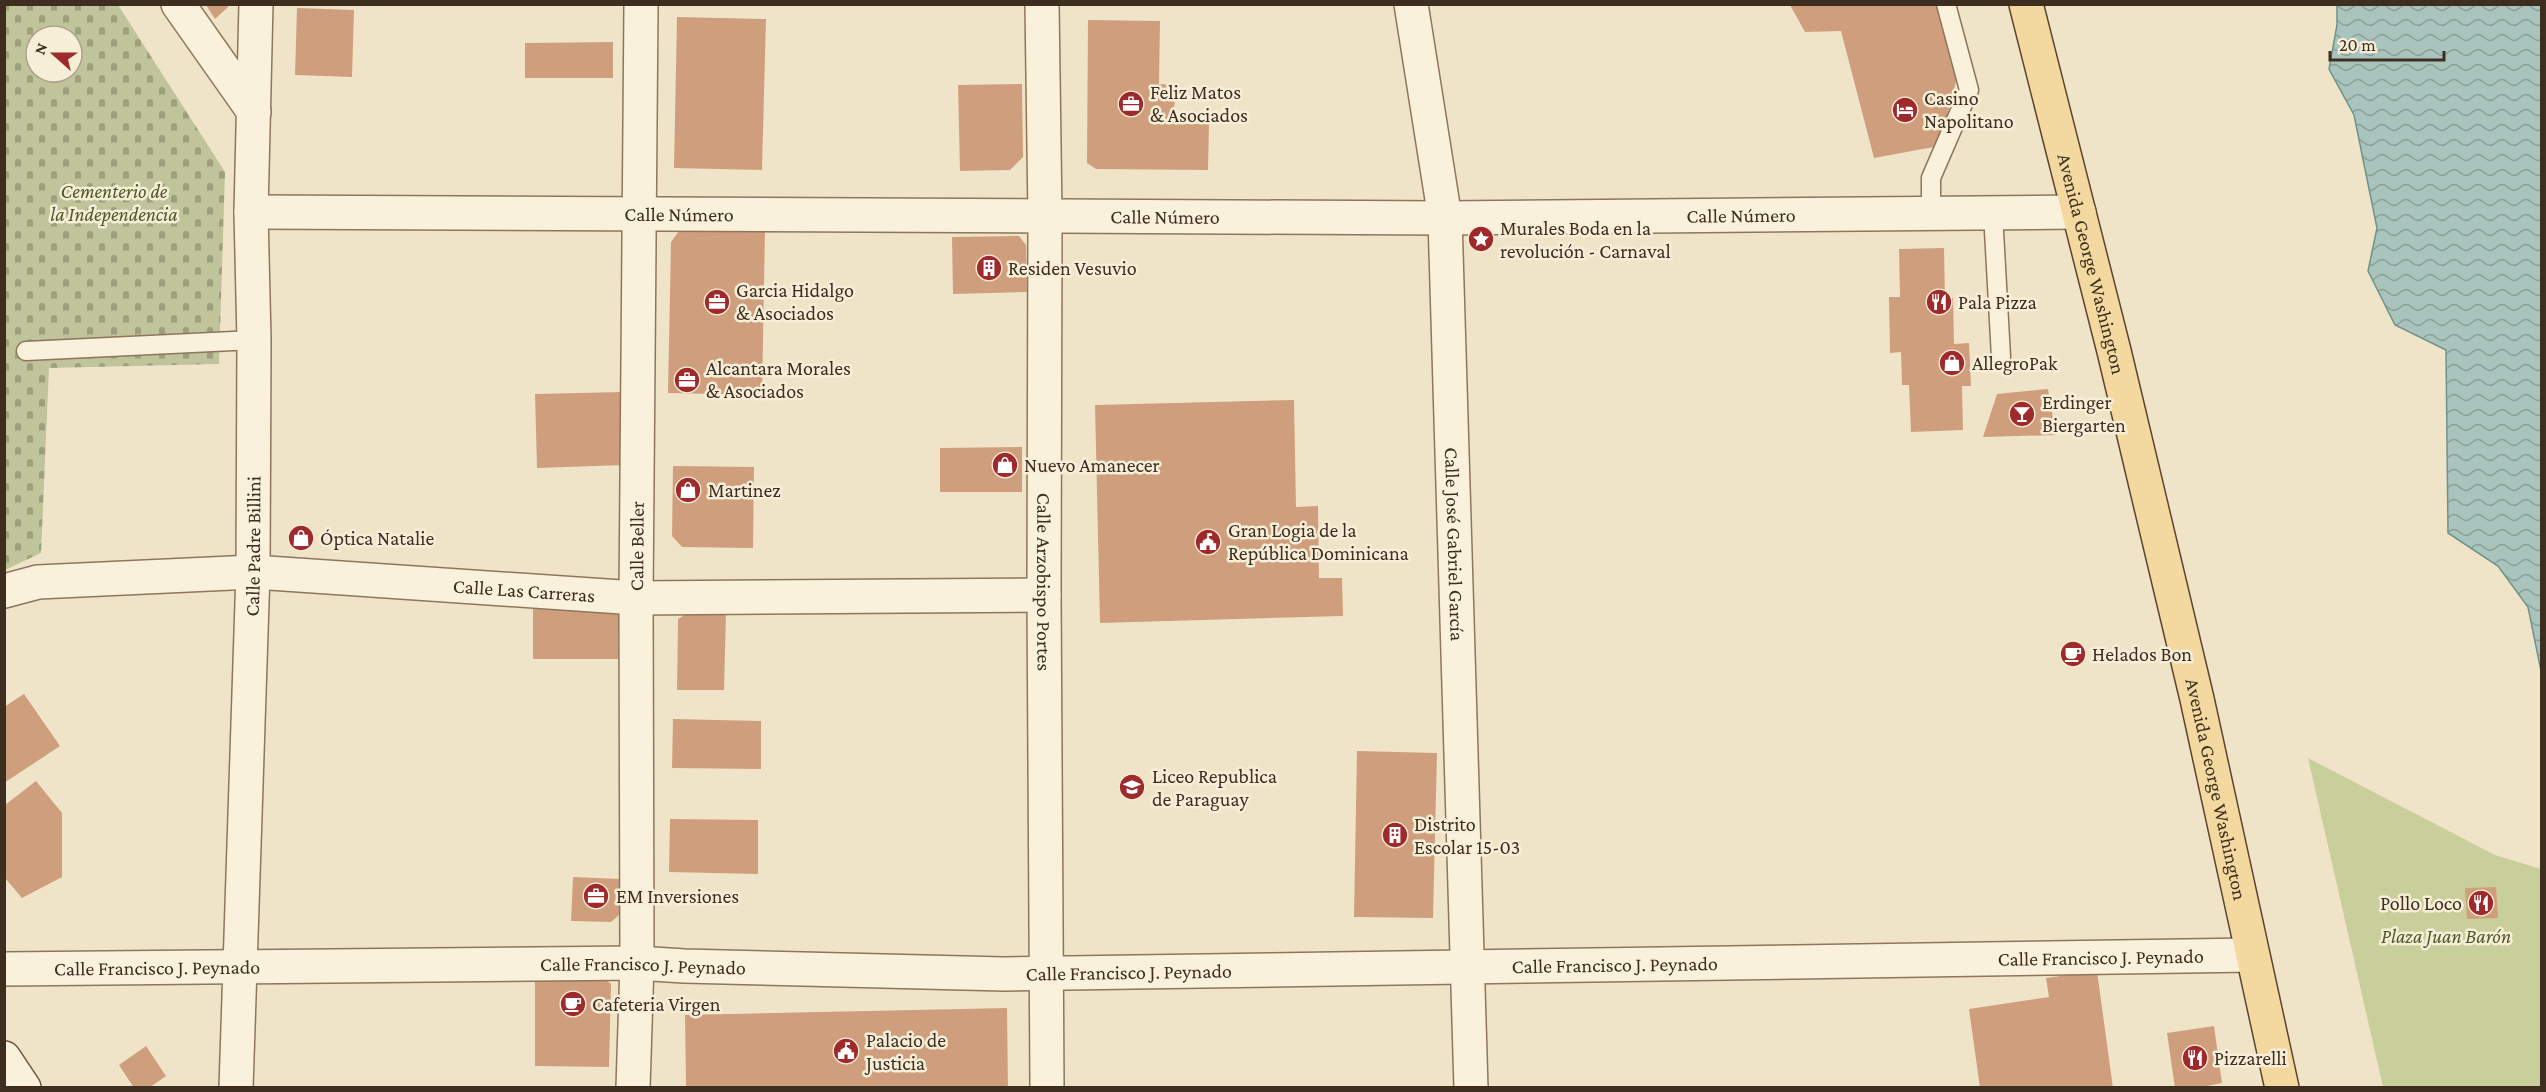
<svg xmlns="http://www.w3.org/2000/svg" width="2546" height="1092" font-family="'Crimson Pro',serif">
<defs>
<pattern id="cemetery-stones" width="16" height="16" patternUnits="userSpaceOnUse" patternTransform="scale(1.5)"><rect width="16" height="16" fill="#bfc49a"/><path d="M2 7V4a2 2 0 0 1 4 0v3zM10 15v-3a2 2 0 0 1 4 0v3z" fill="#9ca07d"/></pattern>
<pattern id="water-waves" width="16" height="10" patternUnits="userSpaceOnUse" patternTransform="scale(1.5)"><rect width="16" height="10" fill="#a9c4bc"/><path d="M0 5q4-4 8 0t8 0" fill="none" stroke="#8ba098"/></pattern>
</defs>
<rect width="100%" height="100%" fill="#f0e4c8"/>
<path fill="#c9cf9b" d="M2308,758L2495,855L2541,869V1087H2383Z"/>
<path fill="url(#cemetery-stones)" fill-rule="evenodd" d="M4,5H118L225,172L219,364L49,368L41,553L5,570ZM36,36H72V72H36Z"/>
<path fill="url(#water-waves)" stroke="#6f938a" stroke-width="1.5" d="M2337,5H2541V671L2528,607L2498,566L2448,533L2446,350L2395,325L2368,271L2377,228L2354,115L2329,69L2337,25Z"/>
<path fill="#cf9f7d" d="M206,5H228V7L215,19Z
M1790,5H1938L1958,74L1939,146L1874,158L1841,31L1805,32Z
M297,8L354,10L352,77L295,75Z
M677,17L766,19L762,170L674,168Z
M1088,20L1160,21L1159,84L1175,85L1174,124H1209L1208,170L1096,169L1087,163Z
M613,42V78H525V43Z
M1022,84L1023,157L1010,170L960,171L958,85Z
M681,228L765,230L762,395L668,393L671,242Z
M1019,236L1026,245L1027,292L953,294L952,237Z
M1944,248L1945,298H1953L1954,344L1969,343L1971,386H1962L1963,430L1911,432L1909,385H1902L1901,352L1890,353L1889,297H1900L1899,249Z
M2048,389L2056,435L1983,437L1997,394Z
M622,392L624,465L537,468L535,394Z
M1294,400L1296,507L1318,506L1319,578H1342L1343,616L1100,623L1095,405Z
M1022,447V492H940V448Z
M673,466L754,467L753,548L682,547L672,536Z
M533,609L619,610L618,659H533Z
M689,612L726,613L724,690H677L678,619Z
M24,694L60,746L4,783V707Z
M673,719L761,721V769L672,768Z
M1357,751L1437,753L1433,918L1354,917Z
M36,781L62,813V877L22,898L5,878V805Z
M670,819L758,820V874L669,872Z
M573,877L621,879L620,914L611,922L571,921Z
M2496,887L2498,918L2467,919L2465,888Z
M2097,971L2113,1088H1980L1969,1009L2049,997L2046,978Z
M535,975L602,976L611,984L609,1067L535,1066Z
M1007,1008L1008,1088H686L685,1015Z
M2214,1026L2222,1083L2197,1088H2175L2167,1033Z
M146,1046L166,1076L149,1088H134L119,1065Z"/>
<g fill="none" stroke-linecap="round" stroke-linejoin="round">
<g stroke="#8d765c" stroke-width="21">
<path id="lane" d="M1993,213L2001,357
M1931,214V178L1969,90L1946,4
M26,351L254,340"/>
</g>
<g stroke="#8d765c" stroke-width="36">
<g id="street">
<path d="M178,4L254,112"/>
<path id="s1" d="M1042,4L1045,217L1044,595L1047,1088"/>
<path id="s2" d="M1411,4L1445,218L1471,1088"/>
<path id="s3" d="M251,212L1445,218L2079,212"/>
<path id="s4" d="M4,591L38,582L253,572L636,598L1044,595"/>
<path id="s5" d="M4,969L637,963L684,966L1004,974L2252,955"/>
<path id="s6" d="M236,1088L253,572L254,340L251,212L256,4"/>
<path id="s7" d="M633,1088L637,963L636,598L641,4"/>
</g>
</g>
<g stroke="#6f573f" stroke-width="36">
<path id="secondary" d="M4,1058L24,1088"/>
</g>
<g stroke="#5b4430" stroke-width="36">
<g id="primary">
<path id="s8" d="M2026,4L2114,351L2197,699L2282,1088"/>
</g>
</g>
<use href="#lane" stroke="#faf1dc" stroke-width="18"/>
<use href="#street" stroke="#faf1dc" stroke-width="33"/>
<use href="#secondary" stroke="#faf1dc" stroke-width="33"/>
<use href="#primary" stroke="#f3d9a0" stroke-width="33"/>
</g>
<defs>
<g id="office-disc" transform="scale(1.35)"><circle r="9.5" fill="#9e2a2b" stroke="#f7eed8"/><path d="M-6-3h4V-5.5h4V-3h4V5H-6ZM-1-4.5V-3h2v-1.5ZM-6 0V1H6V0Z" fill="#fff"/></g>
<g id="hotel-disc" transform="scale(1.35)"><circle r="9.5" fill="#9e2a2b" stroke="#f7eed8"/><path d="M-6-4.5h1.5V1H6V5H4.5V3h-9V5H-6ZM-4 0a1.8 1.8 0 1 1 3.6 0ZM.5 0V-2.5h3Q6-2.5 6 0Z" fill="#fff"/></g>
<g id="sight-disc" transform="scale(1.35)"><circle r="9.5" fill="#9e2a2b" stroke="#f7eed8"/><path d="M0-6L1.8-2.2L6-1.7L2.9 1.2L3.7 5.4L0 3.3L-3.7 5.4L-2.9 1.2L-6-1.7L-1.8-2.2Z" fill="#fff"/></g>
<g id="building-disc" transform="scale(1.35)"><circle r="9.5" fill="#9e2a2b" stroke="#f7eed8"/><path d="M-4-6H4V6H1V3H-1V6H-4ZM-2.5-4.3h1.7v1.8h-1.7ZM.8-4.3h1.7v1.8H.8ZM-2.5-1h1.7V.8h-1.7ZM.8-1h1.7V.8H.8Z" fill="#fff"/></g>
<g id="restaurant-disc" transform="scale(1.35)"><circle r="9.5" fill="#9e2a2b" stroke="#f7eed8"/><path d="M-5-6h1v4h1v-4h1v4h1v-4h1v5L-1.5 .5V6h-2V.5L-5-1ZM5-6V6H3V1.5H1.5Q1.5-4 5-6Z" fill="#fff"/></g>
<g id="shop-disc" transform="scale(1.35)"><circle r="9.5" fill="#9e2a2b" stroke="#f7eed8"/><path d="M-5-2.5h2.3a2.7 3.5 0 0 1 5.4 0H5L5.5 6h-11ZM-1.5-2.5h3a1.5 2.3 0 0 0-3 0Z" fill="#fff"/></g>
<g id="bar-disc" transform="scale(1.35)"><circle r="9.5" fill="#9e2a2b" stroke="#f7eed8"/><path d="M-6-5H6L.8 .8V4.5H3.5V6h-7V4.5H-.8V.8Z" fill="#fff"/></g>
<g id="civic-disc" transform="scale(1.35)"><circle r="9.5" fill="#9e2a2b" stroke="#f7eed8"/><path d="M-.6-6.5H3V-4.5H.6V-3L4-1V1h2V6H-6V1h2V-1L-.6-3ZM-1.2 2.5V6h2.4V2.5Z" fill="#fff"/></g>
<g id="cafe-disc" transform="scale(1.35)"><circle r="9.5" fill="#9e2a2b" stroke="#f7eed8"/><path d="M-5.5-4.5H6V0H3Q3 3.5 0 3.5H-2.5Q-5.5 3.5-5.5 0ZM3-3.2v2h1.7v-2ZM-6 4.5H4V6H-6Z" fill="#fff"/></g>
<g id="school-disc" transform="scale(1.35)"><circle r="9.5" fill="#9e2a2b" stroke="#f7eed8"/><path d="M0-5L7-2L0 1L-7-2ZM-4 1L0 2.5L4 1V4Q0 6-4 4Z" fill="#fff"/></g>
</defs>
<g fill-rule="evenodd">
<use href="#office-disc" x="1131" y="104"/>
<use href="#hotel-disc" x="1905" y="110"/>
<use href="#sight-disc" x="1481" y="239"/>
<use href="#building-disc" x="989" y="268"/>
<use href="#office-disc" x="717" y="302"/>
<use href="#restaurant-disc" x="1939" y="302"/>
<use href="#shop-disc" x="1952" y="363"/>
<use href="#office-disc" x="687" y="380"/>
<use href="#bar-disc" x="2022" y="414"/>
<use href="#shop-disc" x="1005" y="465"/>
<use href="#shop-disc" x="688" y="490"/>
<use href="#shop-disc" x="301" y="538"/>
<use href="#civic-disc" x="1208" y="542"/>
<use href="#cafe-disc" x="2073" y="654"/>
<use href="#school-disc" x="1132" y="787"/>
<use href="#building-disc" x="1395" y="835"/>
<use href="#office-disc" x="596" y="896"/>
<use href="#restaurant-disc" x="2481" y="903"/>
<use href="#cafe-disc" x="573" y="1004"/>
<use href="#civic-disc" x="846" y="1051"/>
<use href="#restaurant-disc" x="2195" y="1058"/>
</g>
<g text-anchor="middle" stroke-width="5" stroke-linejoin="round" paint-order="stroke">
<g font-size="20" fill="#3d2e20" stroke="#f7eed8" text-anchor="start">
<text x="1150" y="99">Feliz Matos<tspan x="1150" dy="23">&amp; Asociados</tspan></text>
<text x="1924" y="105">Casino<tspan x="1924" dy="23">Napolitano</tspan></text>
<text x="1500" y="235">Murales Boda en la<tspan x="1500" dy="23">revolución - Carnaval</tspan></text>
<text x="1008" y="275">Residen Vesuvio</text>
<text x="736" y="297">Garcia Hidalgo<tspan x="736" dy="23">&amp; Asociados</tspan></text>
<text x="1958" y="309">Pala Pizza</text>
<text x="1972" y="370">AllegroPak</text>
<text x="706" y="375">Alcantara Morales<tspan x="706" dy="23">&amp; Asociados</tspan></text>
<text x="2042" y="409">Erdinger<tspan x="2042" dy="23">Biergarten</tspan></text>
<text x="1024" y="472">Nuevo Amanecer</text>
<text x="708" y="497">Martinez</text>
<text x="1228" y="537">Gran Logia de la<tspan x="1228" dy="23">República Dominicana</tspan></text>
<text x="320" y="545">Óptica Natalie</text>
<text x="2092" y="661">Helados Bon</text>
<text x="1152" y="783">Liceo Republica<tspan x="1152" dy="23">de Paraguay</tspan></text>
<text x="1414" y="831">Distrito<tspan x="1414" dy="23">Escolar 15-03</tspan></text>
<text x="616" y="903">EM Inversiones</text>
<text x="2462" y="910" text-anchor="end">Pollo Loco</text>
<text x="592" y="1011">Cafeteria Virgen</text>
<text x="866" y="1047">Palacio de<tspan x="866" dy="23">Justicia</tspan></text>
<text x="2214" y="1065">Pizzarelli</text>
</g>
<g font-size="20" font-style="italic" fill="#4d5a26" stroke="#f7eed8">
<text x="114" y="198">Cementerio de<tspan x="114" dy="23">la Independencia</tspan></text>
<text x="2446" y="943">Plaza Juan Barón</text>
</g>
<g font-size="20" fill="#3d2e20" stroke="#f7eed8">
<text dy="7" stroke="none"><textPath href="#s3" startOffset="428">Calle Número</textPath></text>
<text dy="7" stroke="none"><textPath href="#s3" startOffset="1490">Calle Número</textPath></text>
<text dy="7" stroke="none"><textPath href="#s3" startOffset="914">Calle Número</textPath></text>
<text dy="7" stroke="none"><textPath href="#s8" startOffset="268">Avenida George Washington</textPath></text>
<text dy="7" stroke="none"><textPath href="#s2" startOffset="543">Calle José Gabriel García</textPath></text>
<text dy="7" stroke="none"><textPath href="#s6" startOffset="542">Calle Padre Billini</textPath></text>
<text dy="7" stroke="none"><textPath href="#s7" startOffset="542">Calle Beller</textPath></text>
<text dy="7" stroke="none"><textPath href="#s1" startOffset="578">Calle Arzobispo Portes</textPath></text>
<text dy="7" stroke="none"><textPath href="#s4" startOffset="522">Calle Las Carreras</textPath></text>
<text dy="7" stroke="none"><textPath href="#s8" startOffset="808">Avenida George Washington</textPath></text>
<text dy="7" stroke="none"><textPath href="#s5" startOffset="2097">Calle Francisco J. Peynado</textPath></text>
<text dy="7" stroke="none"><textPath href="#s5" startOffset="1611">Calle Francisco J. Peynado</textPath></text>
<text dy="7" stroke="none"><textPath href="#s5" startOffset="639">Calle Francisco J. Peynado</textPath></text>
<text dy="7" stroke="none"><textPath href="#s5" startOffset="153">Calle Francisco J. Peynado</textPath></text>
<text dy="7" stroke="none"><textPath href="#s5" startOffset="1125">Calle Francisco J. Peynado</textPath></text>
</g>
</g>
<rect width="2546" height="1092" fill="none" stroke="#3d2e20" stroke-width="12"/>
<g transform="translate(54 54) rotate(291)"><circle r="28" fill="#f7eed8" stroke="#ada18e" stroke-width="1.5"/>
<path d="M0-4.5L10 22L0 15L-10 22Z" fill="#9e2a2b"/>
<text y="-9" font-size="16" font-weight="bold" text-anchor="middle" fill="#3d2e20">N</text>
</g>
<path d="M2330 51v9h114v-9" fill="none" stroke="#3d2e20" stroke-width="3"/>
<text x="2339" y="51" font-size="18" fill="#3d2e20" stroke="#f7eed8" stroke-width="4.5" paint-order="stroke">20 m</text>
</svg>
